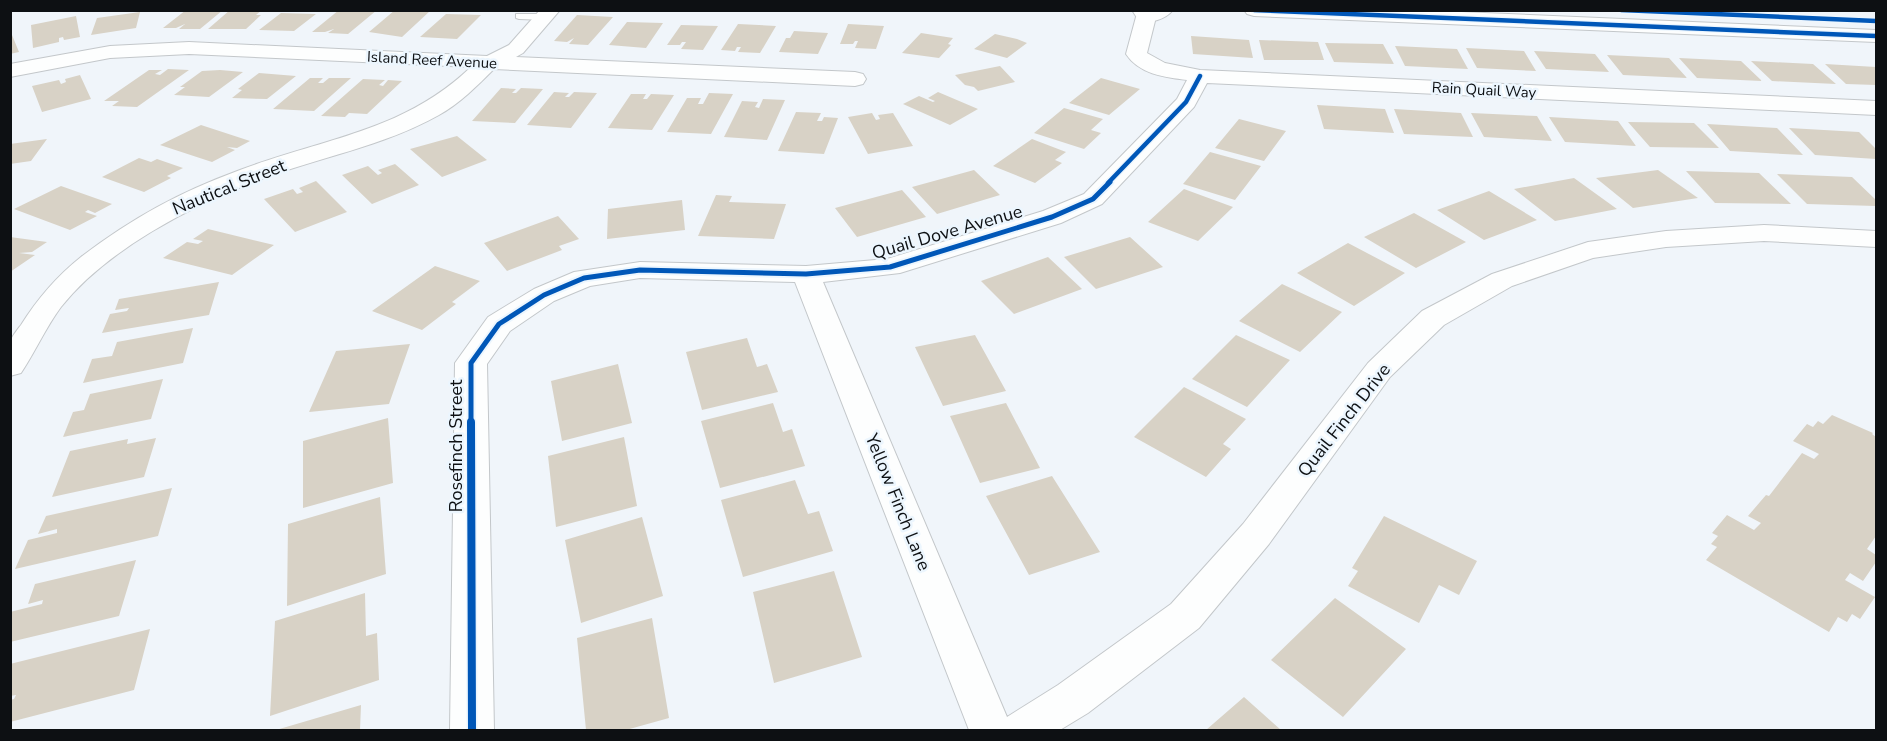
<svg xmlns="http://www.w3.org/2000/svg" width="1887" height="741" font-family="'Nunito Sans',sans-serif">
<rect width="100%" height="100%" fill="#f0f5fa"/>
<path fill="#d8d2c6" d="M186,10H223L200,29H179L185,24L176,28H163Z
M230,10H262L256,15H261L246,29H208Z
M339,10H377L348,34L328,33L334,29L325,32H312Z
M395,10H409L430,11L402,37L369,32Z
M140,12L136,28L91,35L97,18Z
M281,13L316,14L294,31L259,30Z
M446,14L481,15L457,39L420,37Z
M577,15L613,17L588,45L569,44L574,38L567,42L554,41Z
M76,16L80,37L64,40L63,37L59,38V42L33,48L31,25Z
M627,22L663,23L646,48L609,45Z
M738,24L776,26L760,53L738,52L741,47H737L735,51L721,50Z
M848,24L884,26L876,49L855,48L858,41H855L853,44H840Z
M681,25L718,26L703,50L681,49L686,42H682L680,45H667Z
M794,31L828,33L818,54L779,52L786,38H790Z
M921,33L953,38L948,44L951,45L939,58L902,53Z
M995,34L1017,39L1027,43L1007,58L974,49Z
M10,35H12L19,52L10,54Z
M1191,36L1249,40L1253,58L1193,54Z
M1259,40L1318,42L1324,60H1264Z
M1325,43L1383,44L1394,64L1334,62Z
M1395,46L1457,49L1468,69L1405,66Z
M1466,48L1524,51L1536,71L1477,68Z
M1534,51L1595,54L1609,72L1546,69Z
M1607,55L1669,58L1687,78L1623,75Z
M1679,58L1741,61L1762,81L1697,78Z
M1751,61L1813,64L1836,84L1772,81Z
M1825,64L1876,67V85L1846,84Z
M1000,66L1015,82L978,91L974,87L965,85L955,75Z
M168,69L189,70L137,107L112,106L119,101H104L149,70H162L155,74L160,75Z
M220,70L243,72L209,97L174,95L185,87H180L202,71Z
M259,73L296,76L267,99L232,98L242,90L238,89Z
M80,75L91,99L42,112L32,86L59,80L61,84L66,82L65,79Z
M310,78H323L318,83H323L329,78H351L314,111L273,109Z
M1101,78L1140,89L1109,115L1069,103Z
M363,79L385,80L379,85L383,86L388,80L402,81L367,114L349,113L345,117L321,116Z
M501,88L516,89L512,93H516L521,88L543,89L515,123L472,121Z
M554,92L569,93L565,97H569L574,92L597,93L571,128L527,125Z
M938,92L978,109L950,125L903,104L919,96L933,102L935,101L928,98Z
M709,93L733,94L711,134L667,132L687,98H701L698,104H703Z
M631,94H646L643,99H647L651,94L674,95L652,130L608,128Z
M763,99L785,100L767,140L724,137L742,101L758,102L755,107L759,108Z
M1317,105L1385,109L1394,133L1324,129Z
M1064,108L1103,119L1091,130L1101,133L1084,149L1034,133Z
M1394,109L1461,113L1473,137L1404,134Z
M796,112L821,113L817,121H822L824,117L838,118L824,154L778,151Z
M872,113L876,120L880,119L878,115L893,113L913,146L868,154L848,117Z
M1471,113L1537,116L1552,141L1484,137Z
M1549,117L1618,121L1636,146L1565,142Z
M1239,119L1286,131L1264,161L1215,148Z
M1628,122L1694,123L1719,148L1650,147Z
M1707,124L1777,128L1803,155L1730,151Z
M201,125L250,141L237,148L227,147L235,150L212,162L160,145Z
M1789,128L1859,132L1876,149V159L1815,155Z
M457,136L487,160L442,177L410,149Z
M47,139L31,161L10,164V144Z
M1032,139L1066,152L1055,160L1062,163L1035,183L993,166Z
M1210,152L1261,166L1235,200L1183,184Z
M139,158L151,162L157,159L183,168L167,176L171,178L144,192L102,177Z
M395,164L419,185L372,204L342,175L368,166L378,175L382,173L378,170Z
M974,170L1000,195L937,214L912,187Z
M1658,170L1698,198L1633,208L1596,178Z
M1686,171L1759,173L1791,204L1715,203Z
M1777,174L1852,177L1876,200V206L1807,204Z
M1574,178L1617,209L1555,221L1514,189Z
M316,181L347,212L295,232L264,199L293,189L297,194L303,192L299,188Z
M61,186L112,204L95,213L88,210L85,212L97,216L70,230L14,209Z
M1184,189L1233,207L1198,241L1148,222Z
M902,190L926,217L857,237L835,208Z
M1489,191L1537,220L1484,240L1437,210Z
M716,195L732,196L729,202L786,204L774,239L698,236Z
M682,200L685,230L607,239L608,209Z
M1414,213L1466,242L1416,268L1364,237Z
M558,216L579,239L559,246L562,250L507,271L484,243Z
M208,229L274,245L232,275L163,258L187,242L198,244L203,241L193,239Z
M10,237L47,242L32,252L19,253L35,255L10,272Z
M1130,237L1163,267L1096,289L1064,257Z
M1348,243L1405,273L1354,306L1297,273Z
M1048,257L1082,289L1014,314L981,281Z
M435,266L480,281L452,302L456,304L422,330L372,311Z
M219,282L209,315L102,333L110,314L127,311L129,308L115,310L119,299Z
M1282,284L1342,312L1300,352L1239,321Z
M193,328L183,363L83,383L92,359L112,356L117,342Z
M975,335L1006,391L943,406L915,347Z
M1236,335L1290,360L1247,407L1192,379Z
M747,338L757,367L767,364L778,392L702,410L686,352Z
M410,344L389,404L309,412L336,351Z
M618,364L632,423L562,441L551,381Z
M163,379L151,419L63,437L73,412L84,410L90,394Z
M1184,387L1246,419L1223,444L1231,449L1206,477L1134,437Z
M773,403L783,432L792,429L805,466L720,488L701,421Z
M1006,403L1040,468L980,483L950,416Z
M1832,415L1873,433L1872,434L1876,437V536L1867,549L1876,555V562L1863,581L1850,573L1845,580L1875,597L1860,619L1852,614L1847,622L1838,617L1829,632L1706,560L1717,547L1711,544L1718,536L1712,533L1727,515L1754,530L1761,523L1748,516L1766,495L1769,496L1802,453L1814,459L1819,454L1793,441L1807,424L1813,427L1818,421L1823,424Z
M388,418L393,483L303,508V441Z
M624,437L637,506L556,527L548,456Z
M156,438L144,477L52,497L70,451L128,439L127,444Z
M1052,476L1100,552L1029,575L986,496Z
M795,480L808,514L819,511L833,551L743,577L721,500Z
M172,488L158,536L15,569L28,540L57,533V529L38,534L46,516Z
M380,497L386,574L287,606L288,524Z
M1384,516L1477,561L1459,595L1439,585L1419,623L1348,586L1358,571L1352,568Z
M642,517L663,596L581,623L565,540Z
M136,560L119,616L10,642V612L42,604L43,600L28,604L35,584Z
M834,571L862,657L774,683L753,592Z
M365,593L366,636L377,633L379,680L270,716L275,621Z
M1335,598L1406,649L1343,717L1271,660Z
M652,618L669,718L626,730H586L577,638Z
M150,629L134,690L10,722V700L14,699L16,695L10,696V664Z
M1244,697L1281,730H1206Z
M361,705L360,730H276Z"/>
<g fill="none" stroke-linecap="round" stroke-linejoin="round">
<g stroke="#c3c7ca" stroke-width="2">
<path id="service" d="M516,14H546L551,17L546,20L519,19L516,18Z"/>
</g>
<g stroke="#c3c7ca" stroke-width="2">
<path id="minor" d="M540,10H560L523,53L516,57L855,72L863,74L866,79L863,84L855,86L494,69C477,86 460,103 439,115C382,147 319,157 259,180C192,205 106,250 61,307C46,327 35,352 21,373L10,376C10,366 8,350 11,340C13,335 18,329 21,325C38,298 56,277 81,257C132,218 180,192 240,170C324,138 403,132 471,67L189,54L110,58L10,77V64L110,46L189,42L487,56L509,45Z
M1146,11L1153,13L1156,17L1147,53L1165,63L1200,70L1876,101V115L1207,83L1194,107L1102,204L1061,223L900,273L823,282L1007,717L1058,685L1171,604L1243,524L1368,363L1422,311L1492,274L1588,242L1666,231L1764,225L1876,231V247L1764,241L1666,247L1593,258L1512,286L1444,325L1390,377L1269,544L1199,628L1088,713L1060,730H969L795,282L640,278L590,286L554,301L510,331L487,364L494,730H450L455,363L488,317L534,289L574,272L640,262L806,266L887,259L1043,211L1084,194L1177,99L1187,80C1164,77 1139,74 1126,54L1136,17L1139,13Z"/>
</g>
<g stroke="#c3c7ca" stroke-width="2">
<path id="primary" d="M1132,10H1173C1166,19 1150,24 1139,21Z
M1244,10H1414L1876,30V42L1254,16L1247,14Z"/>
</g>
<use href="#service" fill="#fdfefe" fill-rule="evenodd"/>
<use href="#minor" fill="#fdfefe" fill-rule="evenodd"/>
<use href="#primary" fill="#fdfefe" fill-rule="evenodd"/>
<g stroke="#ecf6fe" stroke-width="7">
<path id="cycleway-far2" d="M1254,10L1876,36
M1621,10L1876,21
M1108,183L1186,102L1200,76"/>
</g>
<g stroke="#ecf6fe" stroke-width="9">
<path id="cycleway-far1" d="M471,424V363L499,324L544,295L584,278L640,270L806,274L890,267L1052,217L1093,199L1110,182"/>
</g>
<g stroke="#ecf6fe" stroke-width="11">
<path id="cycleway" d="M471,422L472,730"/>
</g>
<use href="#cycleway-far2" stroke="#0057b8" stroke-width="4.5"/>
<use href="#cycleway-far1" stroke="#0057b8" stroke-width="5"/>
<use href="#cycleway" stroke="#0057b8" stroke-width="8"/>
</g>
<g text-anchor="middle" stroke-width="5" stroke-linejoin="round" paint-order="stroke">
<g font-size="15" fill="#0d1013" stroke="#ecf6fe">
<text transform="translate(432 60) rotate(3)" y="5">Island Reef Avenue</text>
<text transform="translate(1484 90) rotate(3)" y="5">Rain Quail Way</text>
</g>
<g font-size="18" fill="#0d1013" stroke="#ecf6fe">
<text transform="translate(229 187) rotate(-22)" y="6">Nautical Street</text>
<text transform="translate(947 232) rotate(-16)" y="6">Quail Dove Avenue</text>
<text transform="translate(1344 420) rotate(-52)" y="6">Quail Finch Drive</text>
<text transform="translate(456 446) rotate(-90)" y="6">Rosefinch Street</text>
<text transform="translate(898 502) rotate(68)" y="6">Yellow Finch Lane</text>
</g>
</g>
<rect width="1887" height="741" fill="none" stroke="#0d1013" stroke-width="24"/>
</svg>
